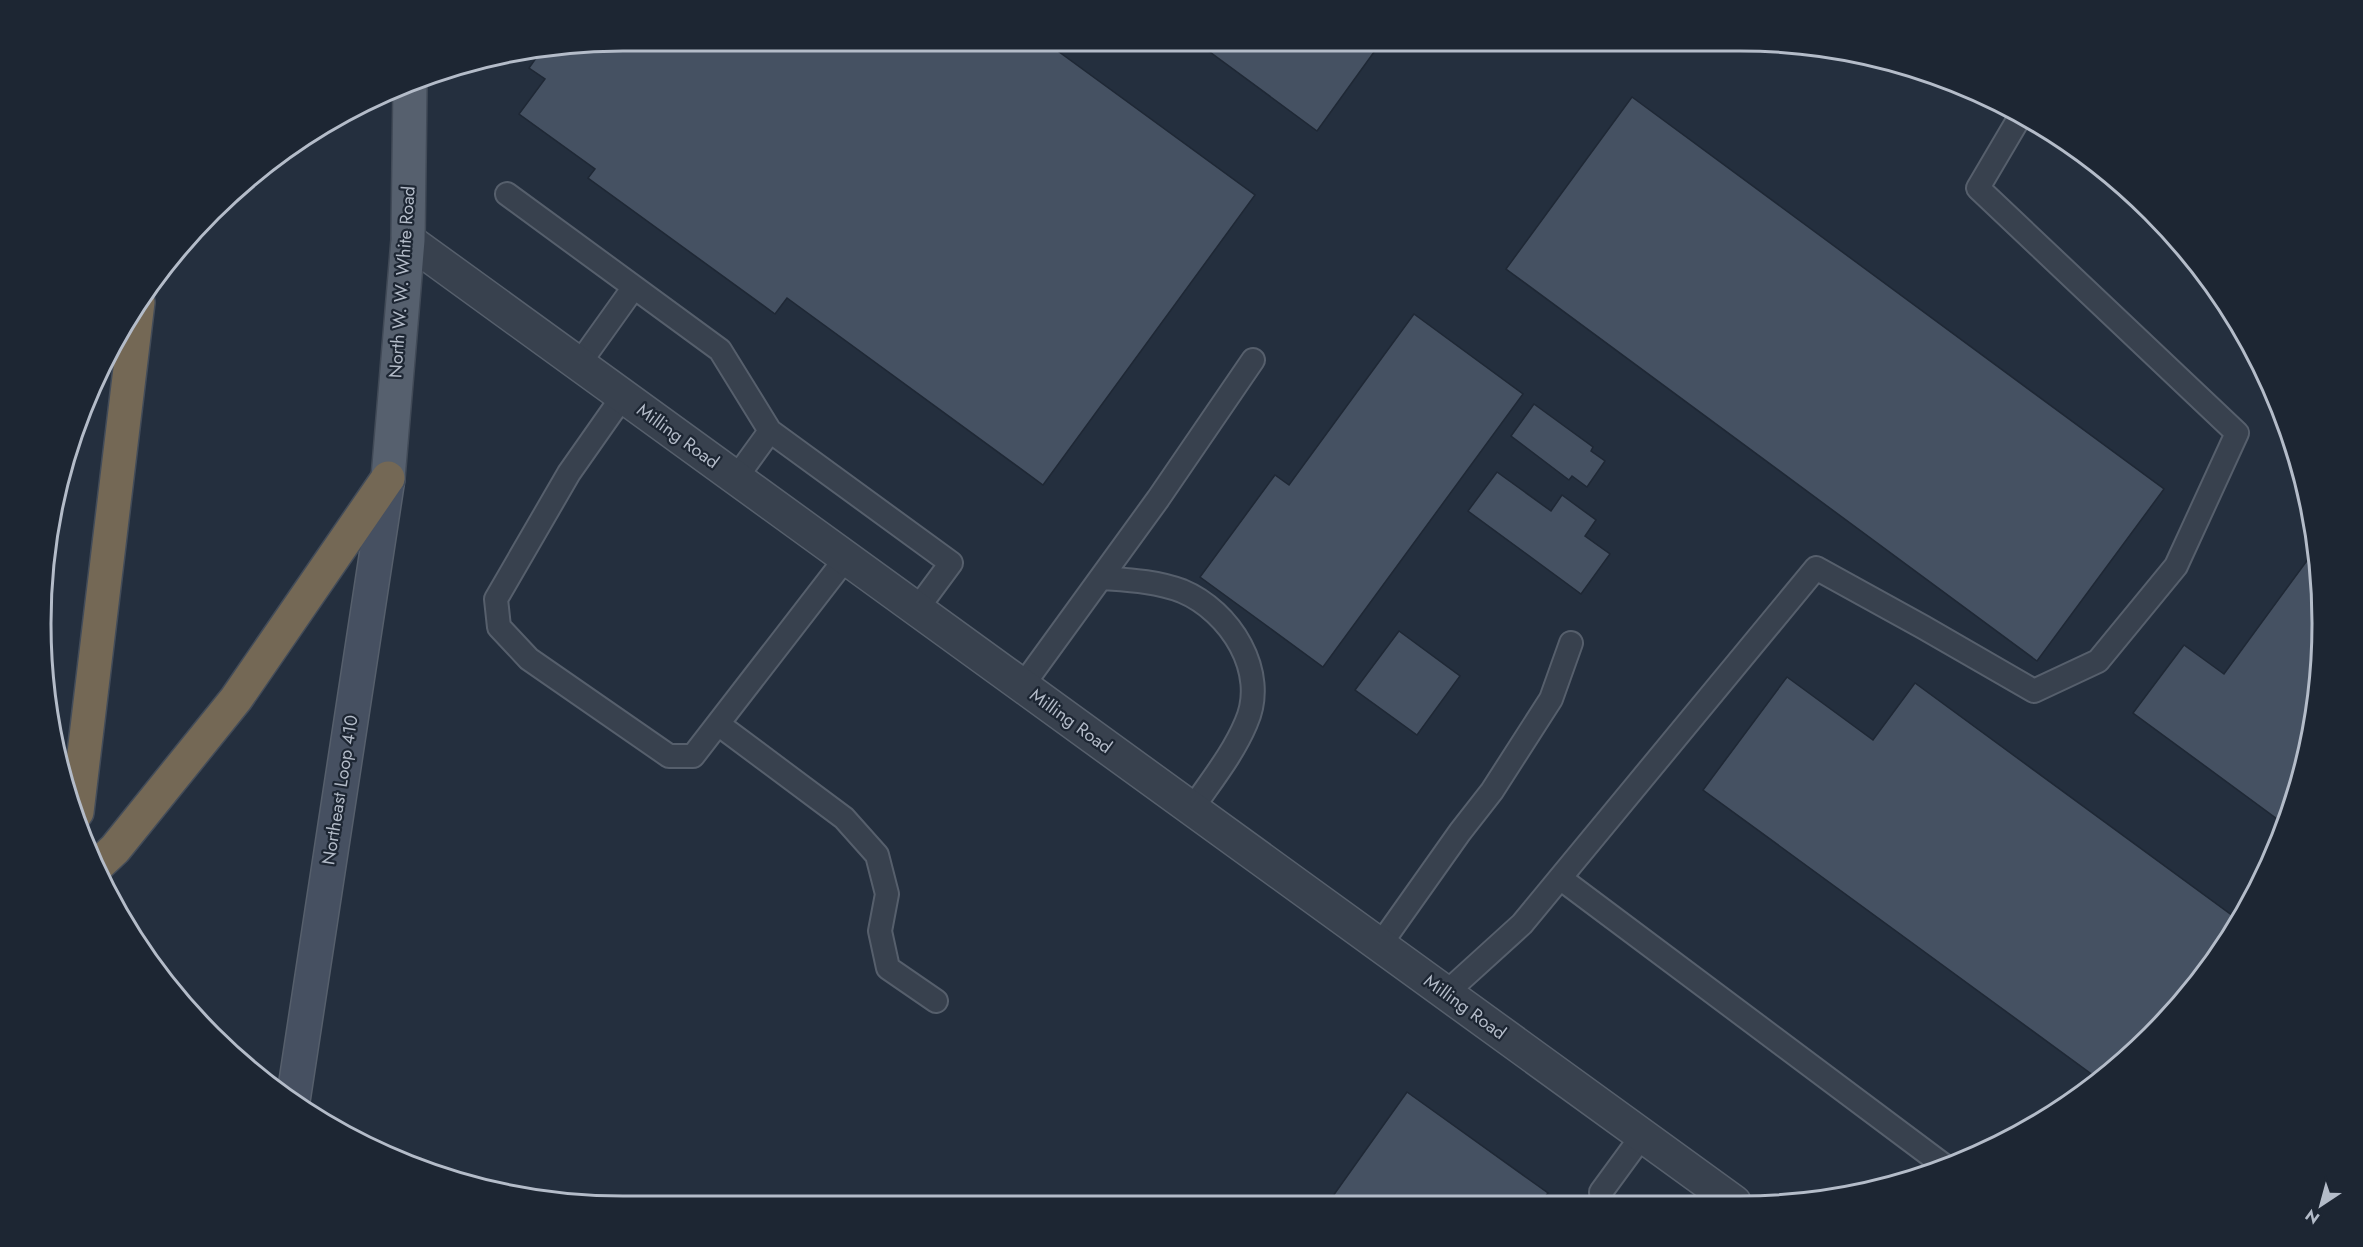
<svg xmlns="http://www.w3.org/2000/svg" width="2363" height="1247" font-family="Jost,sans-serif">
<rect width="100%" height="100%" fill="#242f3e"/>
<path fill="#455162" stroke="#1f2835" stroke-width="1.5" d="M624,40L1044,41L1255,195L1043,485L787,298L775,314L588,178L595,169L519,114L545,79L529,68L543,48Z
M1195,41H1382L1317,131Z
M1632,97L2164,489L2037,661L1506,269Z
M1414,314L1523,394L1323,667L1200,577L1275,475L1289,485Z
M1534,404L1593,447L1591,451L1605,461L1587,487L1572,476L1569,480L1511,436Z
M1497,472L1551,511L1562,495L1596,520L1585,536L1610,554L1581,594L1468,511Z
M2317,547L2321,662L2303,775L2284,824L2133,713L2184,645L2224,674Z
M1399,631L1460,676L1417,735L1355,690Z
M1787,677L1873,740L1915,683L2237,919L2178,1008L2097,1078L1703,790Z
M1407,1092L1548,1193L1541,1202L1328,1203Z"/>
<g fill="none" stroke-linecap="round" stroke-linejoin="round">
<g stroke="#565f6c" stroke-width="26">
<path id="service" d="M507,194L720,350L770,431
M579,364L634,287
M623,396L569,473L496,599L499,627L529,659L669,756H693L846,558
M736,478L770,431L951,563L917,609
M1101,578C1128,580 1156,581 1182,591C1230,611 1269,672 1246,723C1233,754 1211,781 1192,809
M1023,685L1158,499L1253,360
M718,724L844,818L877,855L887,894L880,931L888,968L936,1001
M1560,878L1946,1167
M1380,945L1460,832L1492,791L1551,699L1571,643
M1446,993L1522,924L1816,568L1923,627L2034,691L2098,661L2176,566L2237,433L1978,188L2021,115
M1602,1202L1601,1192L1642,1136"/>
</g>
<g stroke="#565f6c" stroke-width="36">
<path id="minor" d="M408,240L1734,1202"/>
</g>
<g stroke="#565f6c" stroke-width="36">
<path id="secondary" d="M293,1101L388,478"/>
</g>
<g stroke="#414a57" stroke-width="36">
<path id="primary" d="M388,478L408,240L410,85"/>
</g>
<g stroke="#434c59" stroke-width="36">
<path id="motorway" d="M77,812L138,302
M97,866L115,849L236,699L388,478"/>
</g>
<use href="#service" stroke="#38414e" stroke-width="22"/>
<use href="#minor" stroke="#38414e" stroke-width="33"/>
<use href="#secondary" stroke="#465061" stroke-width="33"/>
<use href="#primary" stroke="#56606e" stroke-width="33"/>
<use href="#motorway" stroke="#746855" stroke-width="33"/>
</g>
<g text-anchor="middle" stroke-width="4.5" stroke-linejoin="round" paint-order="stroke">
<g font-size="18" fill="#b4bcc9" stroke="#1d2633">
<text transform="translate(402 282) rotate(-86)" y="6">North W. W. White Road</text>
<text transform="translate(678 436) rotate(36)" y="6">Milling Road</text>
<text transform="translate(1071 721) rotate(36)" y="6">Milling Road</text>
<text transform="translate(340 790) rotate(-81)" y="6">Northeast Loop 410</text>
<text transform="translate(1465 1007) rotate(36)" y="6">Milling Road</text>
</g>
</g>
<path d="M0 0H2363V1247H0ZM623 51H1740A572 572 0 0 1 2312 623V624A572 572 0 0 1 1740 1196H623A572 572 0 0 1 51 624V623A572 572 0 0 1 623 51Z" fill="#1d2633" fill-rule="evenodd"/>
<path fill="none" stroke="#b4bcc9" stroke-width="3" d="M623 51H1740A572 572 0 0 1 2312 623V624A572 572 0 0 1 1740 1196H623A572 572 0 0 1 51 624V623A572 572 0 0 1 623 51Z"/>
<g transform="translate(2321 1205) rotate(216)" stroke="#1d2633" stroke-width="4.5" paint-order="stroke">
<path d="M0-4.5L10 22L0 15L-10 22Z" fill="#b4bcc9"/>
<text y="-9" font-size="16" font-weight="bold" text-anchor="middle" fill="#b4bcc9">N</text>
</g>
</svg>
